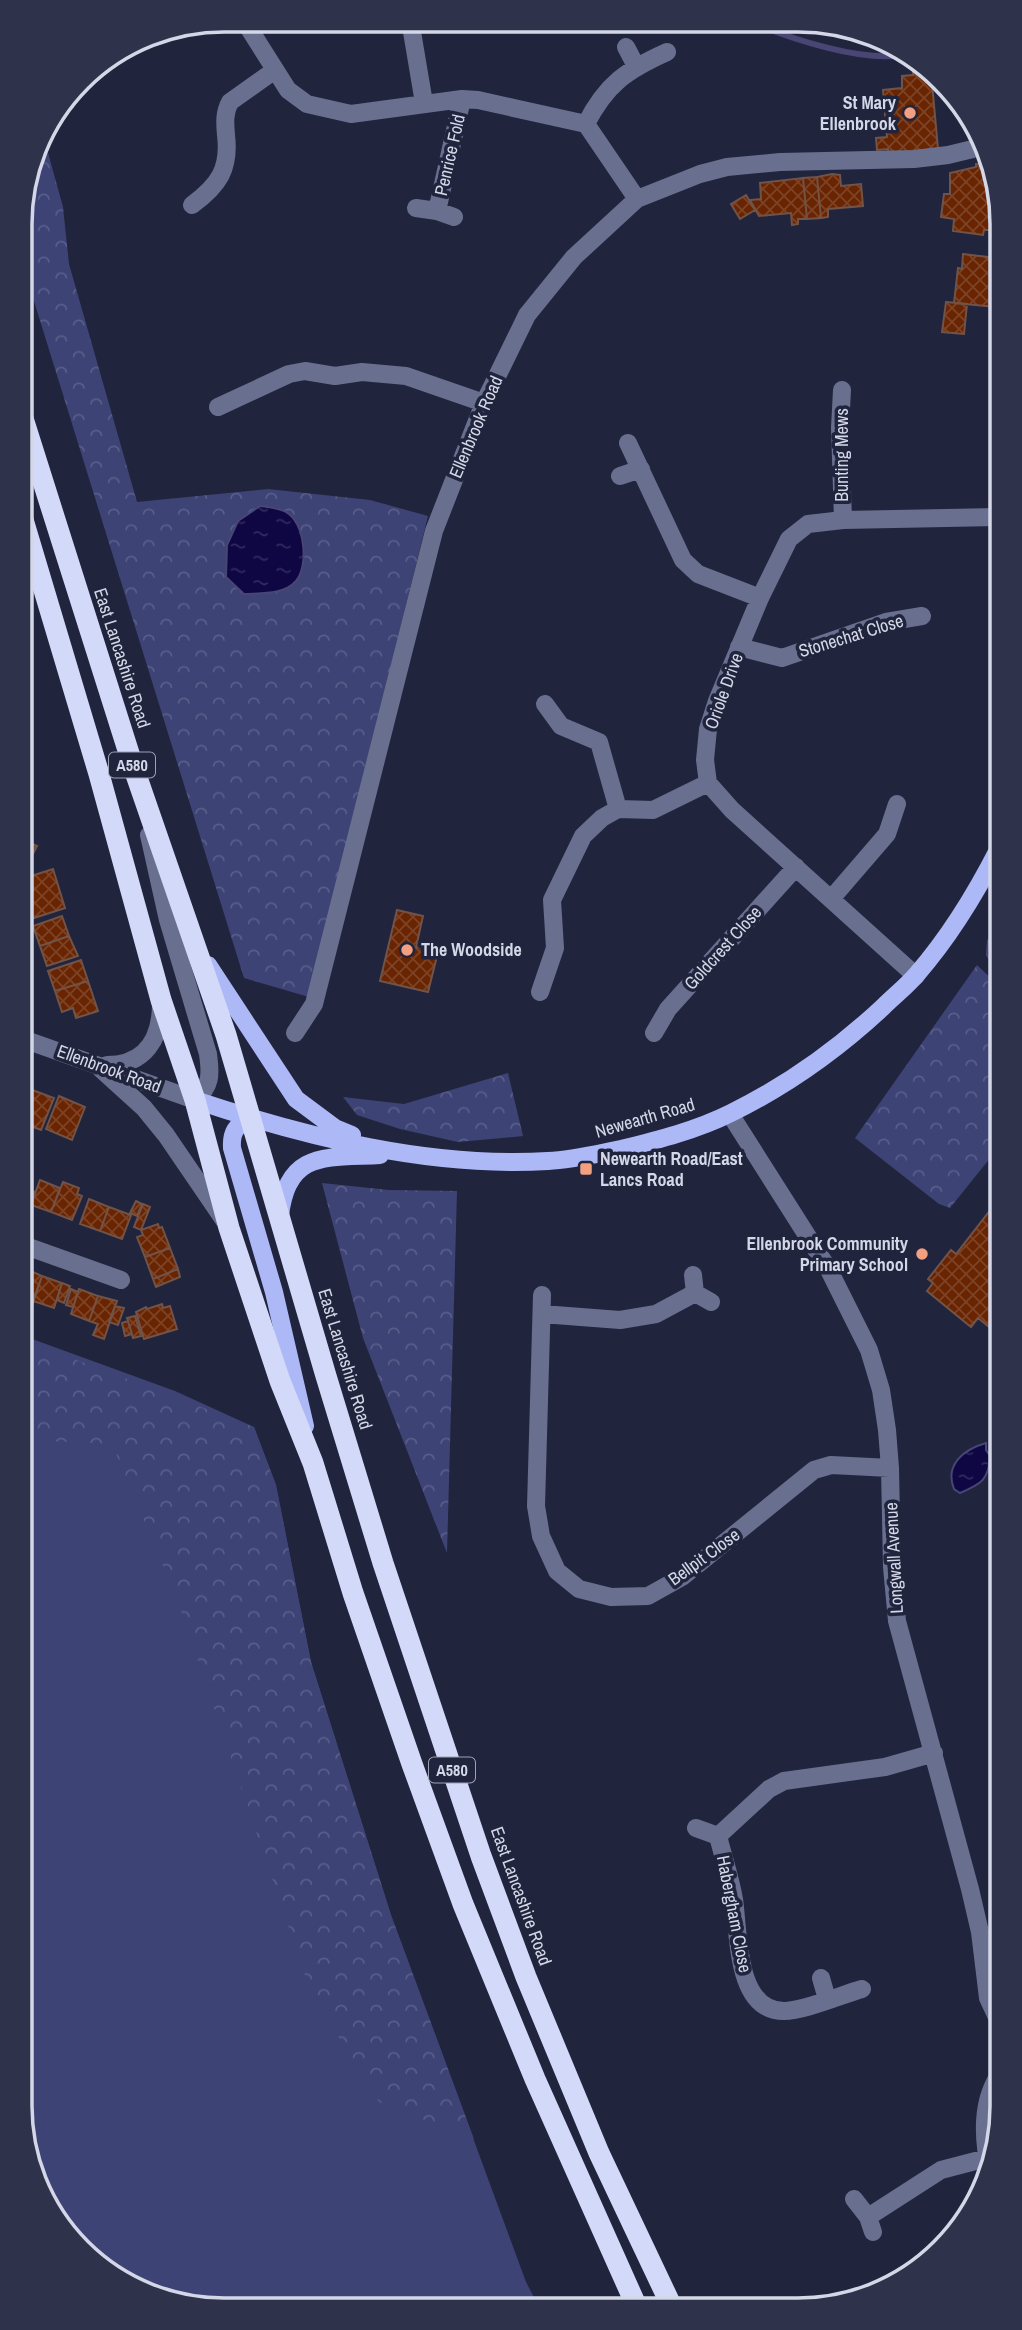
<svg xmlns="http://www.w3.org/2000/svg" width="1022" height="2330" font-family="'Archivo Narrow',sans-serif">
<defs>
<pattern id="forest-crowns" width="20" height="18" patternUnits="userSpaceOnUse" patternTransform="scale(1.75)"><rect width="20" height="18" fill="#3d4375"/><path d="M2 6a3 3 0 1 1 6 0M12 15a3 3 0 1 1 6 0" fill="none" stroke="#585d89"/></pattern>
<pattern id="water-ripples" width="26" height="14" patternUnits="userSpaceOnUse" patternTransform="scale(1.75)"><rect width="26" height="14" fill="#0e0744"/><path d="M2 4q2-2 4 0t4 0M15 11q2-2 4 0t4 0" fill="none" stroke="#302a5f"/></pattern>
<pattern id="building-cross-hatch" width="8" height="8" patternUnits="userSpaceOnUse" patternTransform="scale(1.75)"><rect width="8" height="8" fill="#692401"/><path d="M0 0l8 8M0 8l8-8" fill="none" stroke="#7e4326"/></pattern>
</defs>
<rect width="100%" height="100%" fill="#21243d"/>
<path fill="#3d4375" d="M24,1336L175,1391L254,1427L276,1485L311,1662L391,1915L526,2282L538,2305L184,2307L88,2260L26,2160Z"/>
<path fill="url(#forest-crowns)" d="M42,131L63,207L69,264L137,502L268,489L370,500L428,516L309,997L244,978L20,256V210Z
M977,965L998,985L999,1147L950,1208L939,1204L855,1138Z
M508,1073L523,1136L458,1142L400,1129L357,1115L343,1097L404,1104Z
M322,1183L389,1190L457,1191L447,1553L363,1338Z
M24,1340L254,1427L276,1485L311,1662L391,1915L474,2139L379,2102L311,1993L178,1602L112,1444L24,1440Z"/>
<path fill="url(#water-ripples)" stroke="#494575" stroke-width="2" d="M260,506C268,507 279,508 286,512C305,522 309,566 296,581C284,595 261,593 244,594L226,577L227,545L238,521Z
M998,922V971L987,955L988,941Z
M986,1443V1450L990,1456C989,1480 981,1484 960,1493L954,1489C944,1464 965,1449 986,1443Z"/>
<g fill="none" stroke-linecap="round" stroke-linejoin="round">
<path stroke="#494575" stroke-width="6" d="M753,23C792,39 861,62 903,55"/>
</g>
<path fill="url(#building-cross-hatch)" stroke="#715347" stroke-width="2" d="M913,72L937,75V83H932L938,149L888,153V149L877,150L876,138L887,137L883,90L902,88V76L913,75Z
M976,164L993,166L996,170V222L992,221L990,230H984L983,235L953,231L954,219L941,217L944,194H950V173L976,167Z
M832,174L840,175L841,186L861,184L863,206L828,209V217L821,218L817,177Z
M817,177L821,218L807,219L803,178Z
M803,178L807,219H798V224L792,225L791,213L759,216L750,200L761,199L760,183Z
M746,195L755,210L740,219L731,204Z
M963,254L996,258V307L954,303L958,268L962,269Z
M946,302L967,304L964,334L942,332Z
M22,839L37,846L22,875Z
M53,869L65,908L28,920L25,909L30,908L22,879Z
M397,910L423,916L416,947L438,952L428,992L380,981Z
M62,916L69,936L40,946L33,926Z
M69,936L78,956L47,966L40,946Z
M81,960L88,981L55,991L48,971Z
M88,981L98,1011L76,1018L73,1008L62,1012L55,991Z
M27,1088L54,1098L41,1130L23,1123V1100Z
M59,1096L85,1107L72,1140L46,1129Z
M40,1180L60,1188L51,1212L31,1205Z
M25,1181L30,1183L23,1201V1187Z
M63,1182L79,1188L77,1194L82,1196L72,1220L51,1212Z
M30,1190L35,1192L31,1205L25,1203Z
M89,1199L109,1207L100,1231L80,1224Z
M999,1199L1000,1336L978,1318L971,1327L927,1291L933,1283L928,1279L951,1250L956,1254Z
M136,1201L142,1204L137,1216L130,1213Z
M143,1204L150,1207L141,1230L134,1227Z
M109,1207L131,1215L122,1239L100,1231Z
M158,1224L159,1228L162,1227L170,1248L145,1257L137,1237L143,1235L141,1230Z
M170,1248L178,1269L153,1279L145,1257Z
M24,1268L42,1276L32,1306L24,1303Z
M178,1269L180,1277L156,1287L153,1279Z
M42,1276L62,1283L54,1308L33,1301Z
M62,1283L70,1286L64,1303L57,1300Z
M71,1289L78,1292L73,1307L66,1305Z
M79,1289L98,1296L89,1321L71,1314Z
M98,1296L117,1301L104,1339L93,1335L98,1324L89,1321Z
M162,1304L163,1308L170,1306L177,1329L144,1339L136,1312L146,1307L147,1309Z
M115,1306L124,1308L118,1325L109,1322Z
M135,1316L141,1336L133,1338L127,1318Z
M128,1321L132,1334L125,1336L122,1323Z"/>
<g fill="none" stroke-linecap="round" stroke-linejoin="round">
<path stroke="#696f8e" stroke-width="18" d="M243,19L288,90L307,104L351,114L462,99L478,100L586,124L637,199
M410,20L424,103
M626,47L636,66
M586,124C606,84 627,70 667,52
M192,205C219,185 230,169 226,135C225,123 224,113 230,102L275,70
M416,208L437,211L454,217
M437,211L462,99
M842,390L840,428L843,520
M218,407L289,374L305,371L335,376L362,372L406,376L484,403
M628,443L683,560L698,574L760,598
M620,476L641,469
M739,647L782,658L886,622L922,616
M545,704L561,726L599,742L618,809
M831,899L887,834L897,804
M916,976L732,810L708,783L705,760L708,729L717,701L760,598L789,539L808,524L843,520L997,517
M540,992L555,948L552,900L583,836L602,818L618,809L653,810L708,783
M295,1033L314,1004L434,531L484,403L527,315L574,257L637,199L700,174L727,167L780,162L914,159L948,155L981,147
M654,1033L668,1009L796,867
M23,1039L195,1100C211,1086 211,1075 208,1054L168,920L149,835
M107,1065C145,1065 161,1039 161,1003
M101,1069L144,1108L166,1135L224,1220
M730,1114L829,1270L869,1350L881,1390L887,1430L890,1468L892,1567L897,1621L970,1889L980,1932L988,1998L1002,2028
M23,1245L121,1280
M693,1275L695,1293L711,1302
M542,1295L536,1506L541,1536L557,1571L579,1589L611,1597L648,1596L682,1577L814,1470L831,1465L890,1468
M542,1314L620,1320L656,1314L695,1293
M696,1828L718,1836L769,1789L784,1781L885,1767L934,1753
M718,1836C723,1856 730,1877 734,1899C739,1932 735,2011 784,2011C804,2011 841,1995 862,1989
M821,1978L827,1999
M990,2172C983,2139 980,2100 1002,2071
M854,2199L868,2217L873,2232
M868,2217L941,2170L987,2158"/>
<path stroke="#adb8f7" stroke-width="18" d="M208,965L296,1099L335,1128L352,1135
M195,1100C306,1137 430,1168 548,1161C572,1160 596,1154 621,1149C658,1140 697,1130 731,1113C786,1086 838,1049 883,1007C894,996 907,986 917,974C950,936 975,895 998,850
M249,1118C236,1126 231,1132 232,1148L274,1292L305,1426
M280,1216C287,1150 327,1158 380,1155"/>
<path stroke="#d3d9f8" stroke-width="21" d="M20,409L133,766L226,1035L326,1376L383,1563L481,1856L526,1977L599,2153L671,2305
M21,513L99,774L161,1000L195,1100L229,1228L280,1381L313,1463L353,1593L412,1764L463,1904L535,2079L636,2305"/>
</g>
<g fill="#f2a080" stroke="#21243d" stroke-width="2.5">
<circle cx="910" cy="113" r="7"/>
<circle cx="407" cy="950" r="7"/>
<rect x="579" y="1162" width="14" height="14" rx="3.5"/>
<circle cx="922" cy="1254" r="7"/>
</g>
<g text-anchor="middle" stroke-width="7" stroke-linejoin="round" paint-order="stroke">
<g fill="#21243d" stroke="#9ea1b4" stroke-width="2">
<rect x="109" y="752.5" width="46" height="25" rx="5"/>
<rect x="429" y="1757.5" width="46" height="25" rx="5"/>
</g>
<g font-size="16" font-weight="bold" fill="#d3d7e7">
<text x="132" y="771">A580</text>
<text x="452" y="1776">A580</text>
</g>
<g font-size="18" font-weight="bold" fill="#d3d7e7" stroke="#21243d" text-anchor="end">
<text x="896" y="109">St Mary<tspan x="896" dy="21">Ellenbrook</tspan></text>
<text x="421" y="956" text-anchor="start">The Woodside</text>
<text x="600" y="1165" text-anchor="start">Newearth Road/East<tspan x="600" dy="21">Lancs Road</tspan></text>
<text x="908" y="1250">Ellenbrook Community<tspan x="908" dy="21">Primary School</tspan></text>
</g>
<g font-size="18" fill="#d3d7e7" stroke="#21243d">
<text transform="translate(450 155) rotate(-77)" y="6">Penrice Fold</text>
<text transform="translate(476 427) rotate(-67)" y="6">Ellenbrook Road</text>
<text transform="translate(842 455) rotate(-90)" y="6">Bunting Mews</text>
<text transform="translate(851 636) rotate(-17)" y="6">Stonechat Close</text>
<text transform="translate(122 658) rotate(72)" y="6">East Lancashire Road</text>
<text transform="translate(724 691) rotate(-70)" y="6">Oriole Drive</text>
<text transform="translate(723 948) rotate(-48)" y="6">Goldcrest Close</text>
<text transform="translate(109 1069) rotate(20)" y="6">Ellenbrook Road</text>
<text transform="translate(645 1118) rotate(-16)" y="6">Newearth Road</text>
<text transform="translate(345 1359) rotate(73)" y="6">East Lancashire Road</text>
<text transform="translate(704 1557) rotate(-36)" y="6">Bellpit Close</text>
<text transform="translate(894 1558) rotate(-93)" y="6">Longwall Avenue</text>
<text transform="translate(521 1896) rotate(70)" y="6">East Lancashire Road</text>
<text transform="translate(734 1914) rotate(79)" y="6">Habergham Close</text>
</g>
</g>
<path d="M0 0H1022V2330H0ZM224 32H798A192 192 0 0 1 990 224V2106A192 192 0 0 1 798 2298H224A192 192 0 0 1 32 2106V224A192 192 0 0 1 224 32Z" fill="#2f324b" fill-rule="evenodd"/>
<path fill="none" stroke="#d3d7e7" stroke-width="3.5" d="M224 32H798A192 192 0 0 1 990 224V2106A192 192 0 0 1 798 2298H224A192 192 0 0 1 32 2106V224A192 192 0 0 1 224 32Z"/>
</svg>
